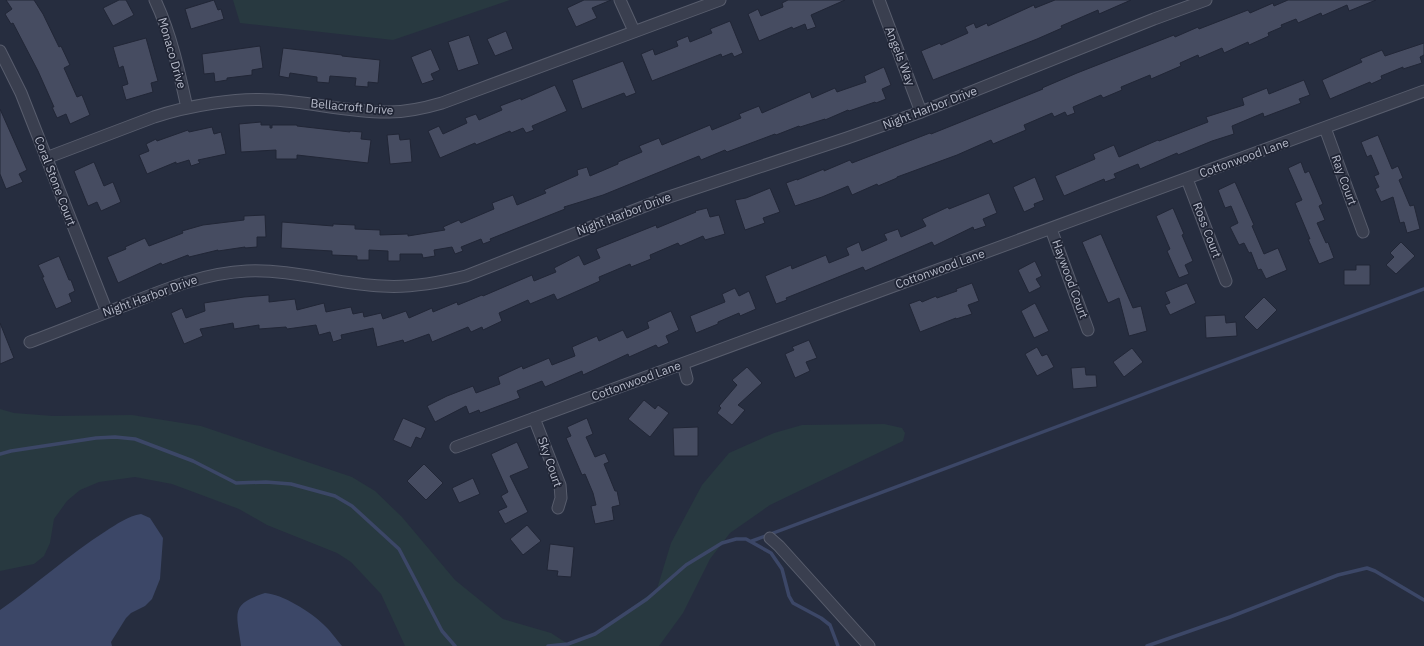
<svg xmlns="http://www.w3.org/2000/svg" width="1424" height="646" font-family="'IBM Plex Sans',sans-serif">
<rect width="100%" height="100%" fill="#262d3f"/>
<path fill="#283940" d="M233,0H510L393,40L240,23Z
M0,409L14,413L53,416L132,415L201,426L352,477L375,491L402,517L455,580L503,619L551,633L568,644L595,634L657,589L671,543L702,485L729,453L774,433L802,425L884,424L902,428L905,433L903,441L770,505L730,533L710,559L683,613L659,646H405L381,594L351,562L337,553L267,525L239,509L172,484L135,477L99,482L80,490L67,501L54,519L50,543L44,556L34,564L0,571Z"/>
<path fill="#3c4767" d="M141,514L150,518L163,538L160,579L152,599L145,606L131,613L126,618L111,642L112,646H0V610C36,585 68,555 106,531C117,524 128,516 141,514Z
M265,593C282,594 311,612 323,624C330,630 336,639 342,646H241C237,613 229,605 265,593Z"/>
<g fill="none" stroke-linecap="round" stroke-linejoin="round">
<path stroke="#3c4767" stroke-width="3.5" d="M0,454L11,451L96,438L115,437L135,439L193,461L236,483L266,482L291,484L335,496L352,506L399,549L442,631L455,646
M752,541L1424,289
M548,646L568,644L595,634L647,599L686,565L722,543L736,539H746L771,553L782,569L789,596L793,603L821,618L830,625L838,646
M1147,646L1230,617L1338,575L1367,568L1375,571L1424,600"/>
</g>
<path fill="#464c61" stroke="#212636" d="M6,0H34L43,14L59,47L61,46L70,65L64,68L77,97L82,95L90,115L70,124L66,114L57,118L52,107H54L38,71L13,23L11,24L5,14L12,9Z
M119,0H126L134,15L113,26L103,8Z
M214,0L218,10L221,9L224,19L191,29L185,9Z
M584,0H611L592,8L597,18L576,27L567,8Z
M788,0H845L811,15L816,27L807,30L805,24L793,29L792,27L759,41L748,14L758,9L761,16L783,7L782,3Z
M1055,0H1131L1099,14L1098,10L1061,26L1062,28L1037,39L933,80L921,51L940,43L941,45L968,33L965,27L974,23L976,28L987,23L988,26L1034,5L1035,8Z
M1288,0H1376L1349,11L1347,5L1322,16L1321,13L1298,23L1296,19L1281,25L1282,27L1268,33L1269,36L1249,45L1248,42L1224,53L1222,48L1199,58L1198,55L1180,63L1181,66L1151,79L1150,75L1121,87L1122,90L1103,98L1101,95L1073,107L1075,113L1067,116L1065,112L1054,117L1052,113L1024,125L1026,130L993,144L991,140L957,155L897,177V178L878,186L877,184L852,195L848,186L822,197L795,206L786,183L797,179V180L824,169V171L850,160L852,163L930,133L931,134L1043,89L1042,88L1077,73L1174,35L1175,37L1198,27L1199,29L1248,10L1250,13L1273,3L1274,6Z
M730,21L743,53L734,57L732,53L722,57L721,54L652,81L641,54L653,49L655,55L678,46L676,41L688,36L690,42L712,33L710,29Z
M506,31L513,49L495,56L487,39Z
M469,35L479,64L458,71L448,42Z
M146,38L158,81L151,83L153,92L126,100L122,86L128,84L123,66L119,68L113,47Z
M1424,43V55L1420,57L1422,63L1403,69V67L1381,76L1382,79L1371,84L1370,82L1330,99L1322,80L1362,62L1360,59L1382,50L1385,56Z
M260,46L263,68L252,70V75L227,78V80L215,82L214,73L204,74L202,54Z
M283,48L342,55V56L380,60L378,83L368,82V87L355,86L356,78L330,76L329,83L317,82V77L290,73L289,78L279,76Z
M431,49L440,70L431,74L434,80L422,84L411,57Z
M623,61L636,93L626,97L624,93L582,109L572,80Z
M884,67L891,85L882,89L886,99L876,103L875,102L849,111L848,110L825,120V119L800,127L799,126L776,135L775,134L727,152L725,150L701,160L699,156L603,195L564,207L565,209L490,239L491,241L483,244L481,239L461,247L463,251L455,254L452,247L434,250L435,256L423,258L422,254H400V261H388V251L369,250V260H357V256L332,255V251L281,248L282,222L333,226V224L355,225V229L380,230V235L408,234V236L445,230L443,227L459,220L461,223L494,209L492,203L513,195L517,205L546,193L544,190L578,175L577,170L587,167L590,176L618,164V162L642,152L639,146L659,138L662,145L710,125L712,130L741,118L739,114L759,106L762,113L810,92L812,98L835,88L837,92L866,82L864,76Z
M1304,80L1310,95L1299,99L1301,103L1264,117L1263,113L1232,126L1234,134L1212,141L1178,155L1177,153L1140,169L1138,164L1114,174L1116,178L1105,182L1104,179L1064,196L1055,176L1095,159L1093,154L1114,145L1119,157L1158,140L1159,141L1208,122L1206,117L1244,105L1242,98L1267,88L1269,94Z
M555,85L567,111L532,126L534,130L526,133L523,128L511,133L510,131L476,145L475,143L440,158L428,131L439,126L443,134L467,123L465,118L476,114L479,120L502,110L500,106L521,98V100Z
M0,109L27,170L19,174L23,182L6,189L0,174Z
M261,122V125H270V128H272V125H297V126L350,132V131L362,132L361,139L371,140L368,163L297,155V159H276V150L241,152L239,124Z
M212,127L214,134L221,132L226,154L198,160L200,163L191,166L189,160L176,164V162L147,174L139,155L149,151L146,144L156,139L157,141L188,130L189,132Z
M399,134L400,140L410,139L412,162L390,164L387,135Z
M1378,135L1392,169L1398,166L1403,178L1399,180L1410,206L1414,205L1420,229L1407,233L1404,222L1400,223L1393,197L1381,202L1375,189L1379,187L1374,176L1379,174L1371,155L1367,157L1361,142Z
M94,162L104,186L113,182L121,202L101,211L97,202L88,206L74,171Z
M1301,162L1305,173L1309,171L1323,204L1319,206L1325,220L1317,223L1326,243L1328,242L1334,258L1319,264L1308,239H1310L1295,203L1302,200L1288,168Z
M1035,177L1044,200L1034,204L1035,207L1024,212L1013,187Z
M1235,182L1254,225L1252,226L1264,254L1278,248L1287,270L1266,279L1261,269L1258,270L1251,252L1249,253L1244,243L1239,245L1230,227L1238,223L1231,206L1225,208L1218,190Z
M770,188L780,212L763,218L765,223L745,230L735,200L746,198Z
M989,193L997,213L983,219L986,226L974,230L973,227L934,246L932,242L865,271L863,267L786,298L787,300L776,304L765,276L791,265L792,269L826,255L829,263L849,255L846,248L859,242L862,251L887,240L884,234L898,229L901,237L926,226L922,219L948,207L949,209Z
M707,208L710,217L719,215L725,234L705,240L703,236L680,246L678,243L650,255L651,259L631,267L630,264L599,277L600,281L557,300L554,294L530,304L528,300L499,313L502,321L483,330L482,327L471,332L468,327L432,342L429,334L404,343L403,340L377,347L373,328L341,335L342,339L333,342L330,332L319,335L316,325L287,329L286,327L259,329V325L234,329L233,323L200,329L203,336L184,344L171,313L182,308L186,318L205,311L204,303L244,297L269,295V302L295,299L297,310L324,303L326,312L351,307L353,314L363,312L364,317L381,313L383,319L406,311L409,318L432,308L433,312L457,302L458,305L482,295L483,296L532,275L534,281L556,272L554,268L579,255L584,265L600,258L596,249L656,225L657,228L696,212L695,211Z
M1173,208L1184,234L1182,235L1193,261L1185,265L1189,274L1179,278L1167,251L1170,249L1156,216Z
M265,215L266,237H257V247L245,248V247L218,251V250L189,257L188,255L162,265L161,263L118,283L107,257L126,249L125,247L145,238L149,246L183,233L182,231L203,225L244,220V216Z
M1101,234L1133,308L1141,306L1147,331L1129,336L1119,298L1108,303L1082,242Z
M1401,242L1415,256L1396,274L1386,265L1394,257L1390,253Z
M59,256L69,280H71L75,291L69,294L72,302L56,309L42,277H44L38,265Z
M1035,261L1042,276L1036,279L1041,287L1029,293L1018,270Z
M1356,265H1370V285H1344V270H1356Z
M972,283L979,301L968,305L972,314L956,319V318L920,332L909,304L920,300L922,302L936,296L937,298L957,291L956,289Z
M1187,283L1196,303L1170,315L1165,305L1170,303L1165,292Z
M735,288L739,296L749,291L756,309L740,316L739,313L718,322V324L696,333L690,316L725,302L722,294Z
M1264,297L1277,310L1257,330L1244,317Z
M1035,303L1049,331L1034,338L1021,311Z
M671,311L679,330L666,336L669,343L658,348L656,345L629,357L628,354L583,375L582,371L545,387L542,381L517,391L520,398L480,413L479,410L469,414L466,406L435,422L427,406L447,396L473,386L476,393L500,384L498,377L522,366L523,369L549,358L552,365L575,356L572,347L597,336L599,341L623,330L627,338L649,328L647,322Z
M1225,315L1226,323L1236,322L1237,336L1206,338L1205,316Z
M0,323L14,358L0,364Z
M809,340L817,358L806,362L810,371L795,378L785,354L794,350L792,347Z
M1037,347L1042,356L1047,354L1054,367L1037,376L1025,354Z
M1132,348L1143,362L1124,377L1113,362Z
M747,367L762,383L738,405L745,410L732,425L717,413L721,408L719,406L737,385L732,380Z
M1085,367L1086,375H1096L1097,387L1073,389L1071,368Z
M644,400L655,409L658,405L669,413L650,437L628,419Z
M403,418L426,428L421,439L416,437L411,448L393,440Z
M587,418L593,434L586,437L595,457L605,453L609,462L604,464L615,491H617L620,505L612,507L614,520L595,524L591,506L596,505L593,493L585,474L582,475L566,438L571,436L567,427Z
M698,427V456H674L673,428Z
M517,442L529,468L510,476L528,512L505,524L498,511L507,507L501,496L508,492L491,454Z
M424,464L443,483L426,500L407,481Z
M473,478L480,494L459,503L452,488Z
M527,525L541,541L523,555L510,539Z
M550,544L574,547L571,577L557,576L558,571L547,570Z"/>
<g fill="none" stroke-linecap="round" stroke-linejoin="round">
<g stroke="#585d6d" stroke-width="13">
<path id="minor" d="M155,0C171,34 179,71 187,108
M620,0L634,31
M879,0L921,112
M0,51L21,93L107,312
M1325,128L1363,232
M46,158L154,117C187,106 238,97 274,100C311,102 351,113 389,112C407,112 425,108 442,103L720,0
M1187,179L1226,281
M1051,229L1088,330
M30,342C62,330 94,317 126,305C166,289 204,273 247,271C293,269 337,284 382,286C410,288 438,283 466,276L663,199L847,138L921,112L1154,19L1206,0
M683,364L687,379
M534,418L560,485L561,498L558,508
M456,447L1424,91
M770,538L779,546L869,646"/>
</g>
<use href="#minor" stroke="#3a3f4f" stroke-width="11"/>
</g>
<g text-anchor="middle" stroke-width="3.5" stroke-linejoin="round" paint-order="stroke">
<g font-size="12" fill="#b7bbca" stroke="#1f2434">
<text transform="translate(172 53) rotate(74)" y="4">Monaco Drive</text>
<text transform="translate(900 56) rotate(69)" y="4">Angels Way</text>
<text transform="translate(352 107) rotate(5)" y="4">Bellacroft Drive</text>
<text transform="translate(930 108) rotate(-21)" y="4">Night Harbor Drive</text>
<text transform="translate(1244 158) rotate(-20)" y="4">Cottonwood Lane</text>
<text transform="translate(1344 180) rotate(70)" y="4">Ray Court</text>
<text transform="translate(55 181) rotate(69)" y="4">Coral Stone Court</text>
<text transform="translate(624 214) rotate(-21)" y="4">Night Harbor Drive</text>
<text transform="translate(1207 230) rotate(69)" y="4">Ross Court</text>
<text transform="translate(940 269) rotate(-20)" y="4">Cottonwood Lane</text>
<text transform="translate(1070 279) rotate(70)" y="4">Haywood Court</text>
<text transform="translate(150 296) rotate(-20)" y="4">Night Harbor Drive</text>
<text transform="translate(636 381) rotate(-20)" y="4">Cottonwood Lane</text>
<text transform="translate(550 462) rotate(71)" y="4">Sky Court</text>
</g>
</g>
</svg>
